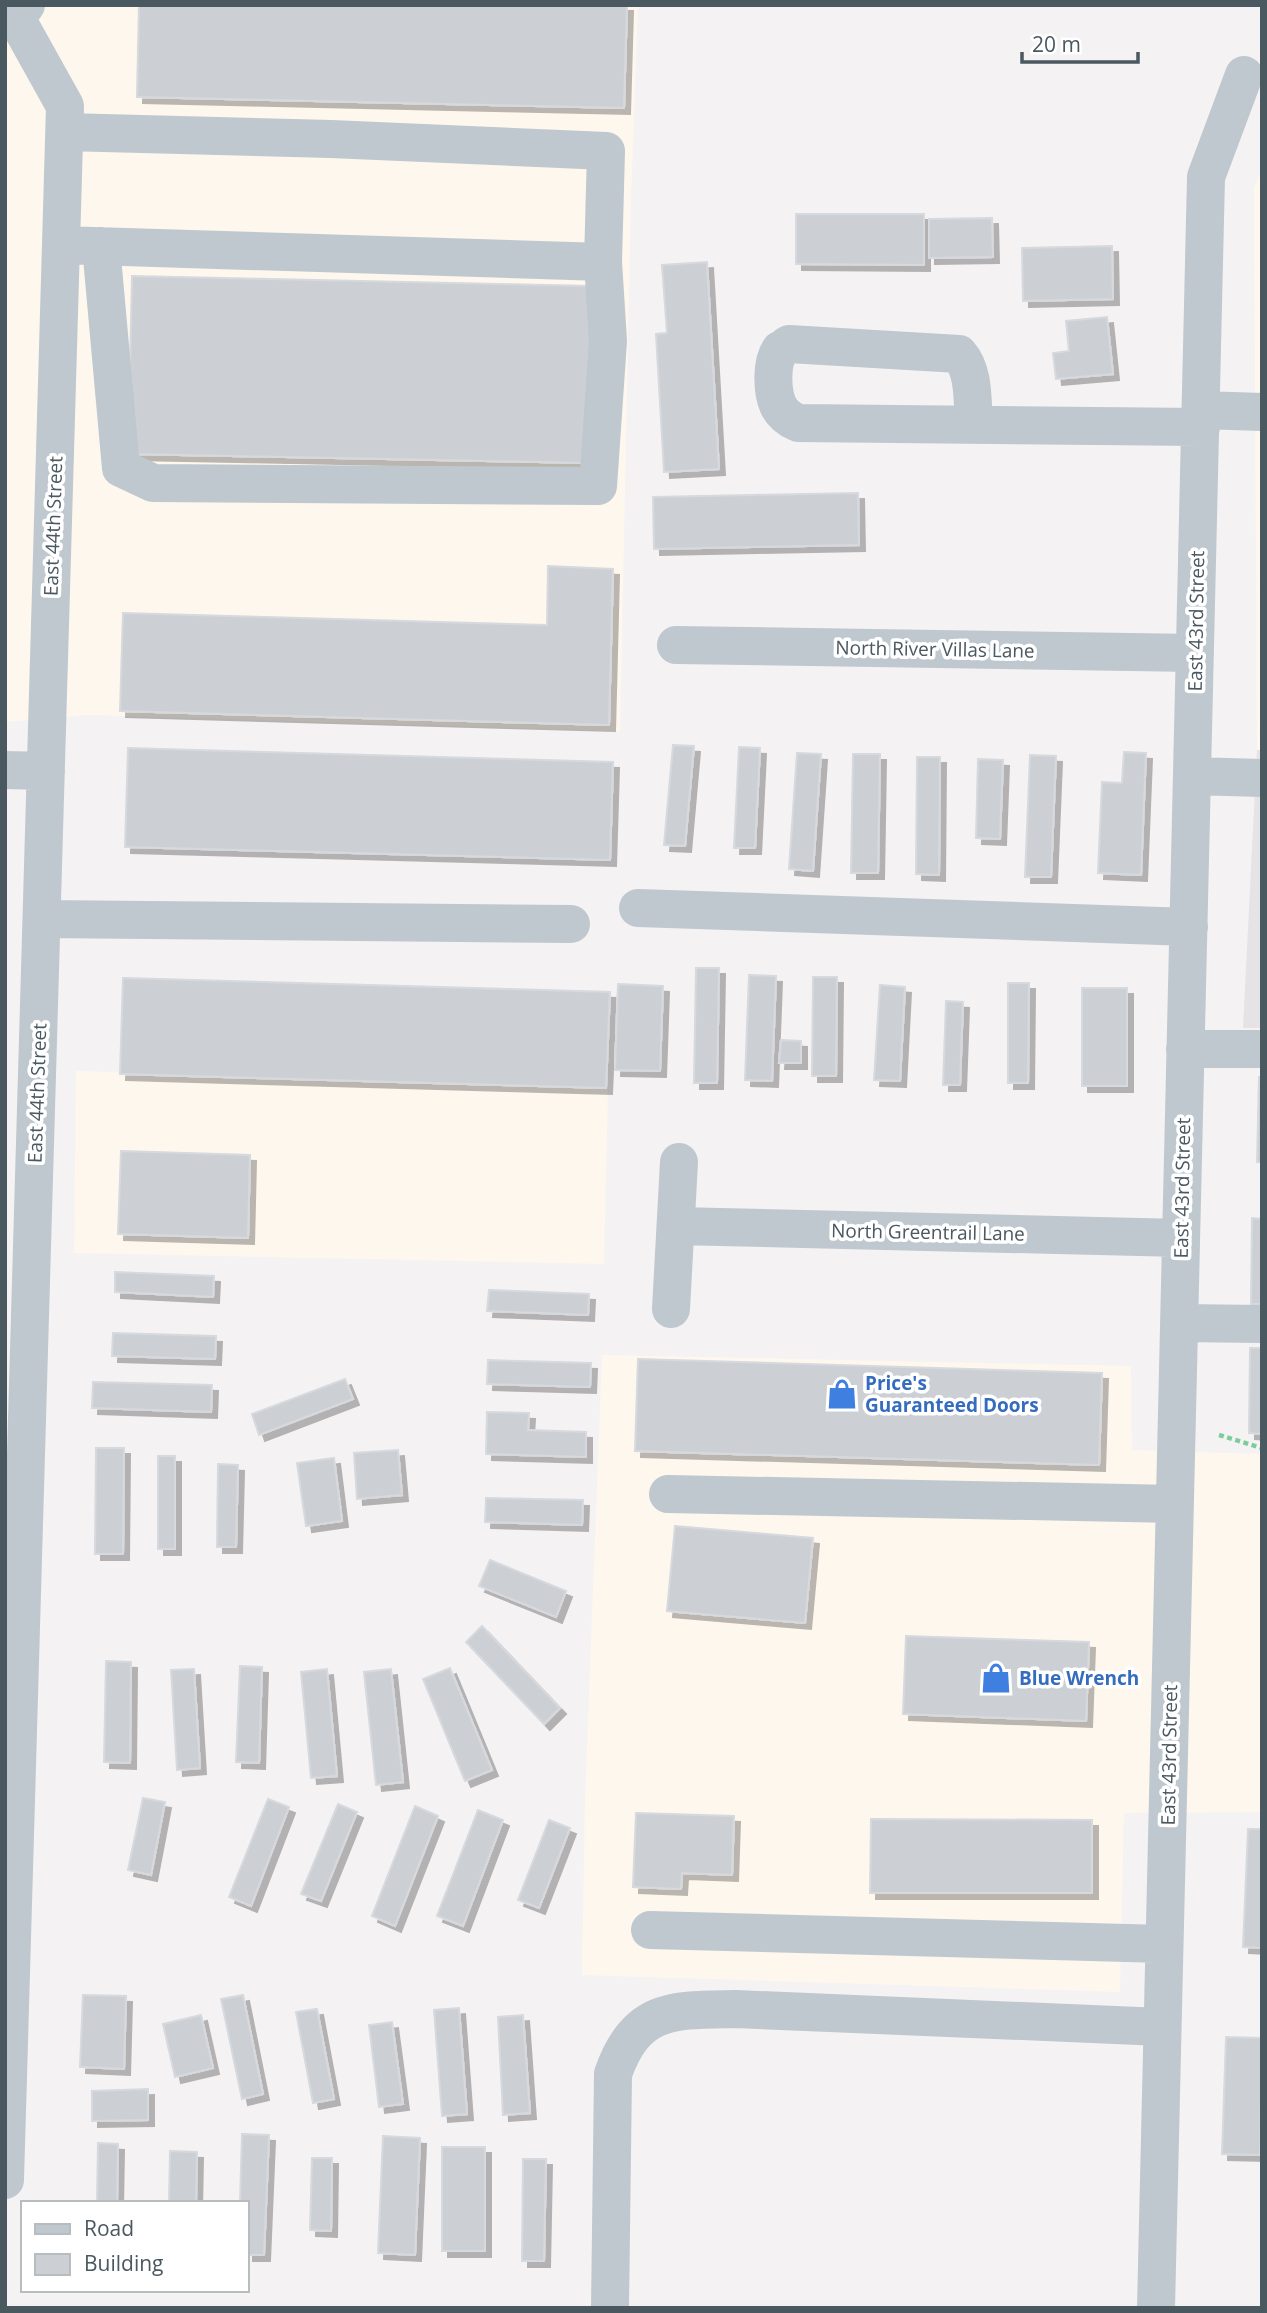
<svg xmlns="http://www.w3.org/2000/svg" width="1267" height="2313" font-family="'Open Sans',sans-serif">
<defs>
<filter id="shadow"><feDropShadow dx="6" dy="6" stdDeviation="0" flood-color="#0004"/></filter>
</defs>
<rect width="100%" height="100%" fill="#f4f2f3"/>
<path fill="#fdf7ee" d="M5,5H638L631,200L620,731L88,715L5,722Z
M1260,175H1262V750H1257L1254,187Z
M76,1071L608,1088L604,1264L74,1253Z
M602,1355L1131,1366L1132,1450L1262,1454V1812L1124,1813L1120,1992L582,1975L585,1797Z"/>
<path fill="#e5e3e5" d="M1257,750H1262V1028H1243Z"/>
<path fill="#ccd0d4" stroke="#d6d9dd" stroke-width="2" filter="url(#shadow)" d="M139,5H627L624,108L137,97Z
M796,214H924V265L796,264Z
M992,218L993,257L929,258V219Z
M1112,246L1113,299L1023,301L1022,248Z
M707,262L719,469L664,472L656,334L667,333L662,265Z
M132,276L592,286L587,463L128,454Z
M1107,317L1113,374L1056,379L1053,353L1069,351L1066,321Z
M858,493L859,545L654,549L653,497Z
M548,566L613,569L609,725L120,711L123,613L547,625Z
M673,745L694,746L685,846L664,845Z
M739,747L760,748L755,848H734Z
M128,748L613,762L610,860L125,847Z
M1124,752L1146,753L1141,875L1098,873L1102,782L1122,783Z
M797,753L821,754L813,871L789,869Z
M853,754H880L878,873H851Z
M1030,755L1056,756L1051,877H1025Z
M917,757H940L939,875L916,874Z
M978,759L1003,760L1000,839L976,838Z
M696,968H719L717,1083H694Z
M749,975L776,976L772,1081L745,1080Z
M813,977H837L836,1076H812Z
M123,978L610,992L606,1088L120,1074Z
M1008,983H1029L1028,1083H1008Z
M618,984L663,986L660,1071L615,1070Z
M880,985L905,987L900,1081L874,1080Z
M1082,988H1127V1086H1082Z
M946,1001L963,1002L960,1085H943Z
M781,1040L801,1041V1063H779Z
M1259,1077H1262V1162H1257Z
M121,1151L250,1155L248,1238L118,1234Z
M1252,1218L1262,1219V1304H1251Z
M115,1272L214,1276L213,1297L115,1292Z
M489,1290L589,1294L588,1315L487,1311Z
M113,1333L216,1336L215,1359L112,1356Z
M1250,1348H1262V1434L1249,1433Z
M638,1359L1102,1373L1099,1465L635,1451Z
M488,1360L591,1363L590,1387L487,1384Z
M345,1379L353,1399L259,1435L252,1414Z
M93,1382L212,1385L211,1412L92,1408Z
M487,1412L529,1413L528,1430L586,1432V1457L486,1454Z
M96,1448H124L123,1554H95Z
M398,1450L402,1495L357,1499L354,1453Z
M158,1456H175V1549H158Z
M334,1458L342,1521L306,1526L297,1463Z
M218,1464L238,1465L236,1547H217Z
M486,1498L583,1500L582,1525L485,1522Z
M675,1526L813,1538L805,1623L667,1611Z
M490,1560L566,1591L556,1617L479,1586Z
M482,1626L560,1708L544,1724L466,1642Z
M906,1636L1089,1642L1086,1721L903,1714Z
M106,1661L131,1662L130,1763L104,1762Z
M240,1666L262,1667L259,1763L236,1762Z
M450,1668L492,1770L465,1781L423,1679Z
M194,1669L200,1768L177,1770L171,1670Z
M327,1669L337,1776L311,1778L301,1672Z
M391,1669L403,1782L376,1785L364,1672Z
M143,1798L165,1802L151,1875L128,1870Z
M268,1799L289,1807L251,1906L229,1897Z
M338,1804L357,1812L321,1901L301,1894Z
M415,1806L438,1816L395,1926L372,1916Z
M478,1810L503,1820L463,1926L437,1916Z
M636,1813L734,1816L732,1875L682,1873L681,1889L633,1887Z
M871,1819L1092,1820V1893H870Z
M549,1820L570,1828L539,1908L518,1900Z
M1248,1829H1262V1948L1243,1947Z
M83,1995L126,1996L124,2069L80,2067Z
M243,1995L263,2094L242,2099L221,1999Z
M459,2008L467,2114L442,2116L434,2010Z
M317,2009L334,2099L313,2103L296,2012Z
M201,2015L213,2068L175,2077L163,2024Z
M523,2015L530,2113L503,2115L498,2017Z
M392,2022L403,2104L379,2107L369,2025Z
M1226,2037L1262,2038L1260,2155L1222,2154Z
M148,2089V2120L92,2121V2091Z
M242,2134L269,2135L264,2255H247V2203H240Z
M383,2136L420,2138L415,2255L378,2253Z
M98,2143L118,2144L117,2203H97Z
M442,2147H485V2251H442Z
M170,2151L197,2152L196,2203H169Z
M312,2158H332L331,2231L310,2230Z
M523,2159H546L544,2261H522Z"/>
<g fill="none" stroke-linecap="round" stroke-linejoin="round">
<path stroke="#7bce9b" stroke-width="4.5" stroke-dasharray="5 3.5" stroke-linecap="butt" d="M1219,1435L1262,1448"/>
<path stroke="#bec8ce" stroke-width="38" d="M61,245L603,262L606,151L331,139L65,132
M101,246L121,468L153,483L598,486L608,341L603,262
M1201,410L1262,412
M974,425C972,402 975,372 959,354L789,344C789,344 781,350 780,350C771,363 772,391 778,405C782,414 789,419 798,423L1201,427
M676,645L1195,653
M5,770L46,771
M1192,776L1262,778
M638,908L1189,927
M42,919L571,924
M1185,1049H1262
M676,1226L1181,1238
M671,1309L679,1162
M1179,1323L1262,1324
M668,1494L1175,1504
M650,1930L1164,1944
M5,2180L65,106L16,18L26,5
M610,2308L613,2074C636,2007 674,2010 735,2009L1162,2027
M1156,2308L1206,177L1244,75"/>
</g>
<defs>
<g id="shop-bare" transform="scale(2.415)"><path d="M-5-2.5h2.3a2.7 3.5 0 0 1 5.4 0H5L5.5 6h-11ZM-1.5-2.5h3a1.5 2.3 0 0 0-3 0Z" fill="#3f7fe0" stroke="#fff" stroke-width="2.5" paint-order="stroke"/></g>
</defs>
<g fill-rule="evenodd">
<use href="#shop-bare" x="842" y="1394"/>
<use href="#shop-bare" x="996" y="1678"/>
</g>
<g text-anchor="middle" stroke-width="7" stroke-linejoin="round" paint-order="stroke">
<g font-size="19" fill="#4a5860" stroke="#fff">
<text transform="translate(53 526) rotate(-88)" y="7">East 44th Street</text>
<text transform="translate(1196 621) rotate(-89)" y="7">East 43rd Street</text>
<text transform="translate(935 649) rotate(1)" y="7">North River Villas Lane</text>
<text transform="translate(37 1093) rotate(-88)" y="7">East 44th Street</text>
<text transform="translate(1182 1188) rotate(-89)" y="7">East 43rd Street</text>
<text transform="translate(928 1232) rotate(1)" y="7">North Greentrail Lane</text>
<text transform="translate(1169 1755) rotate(-89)" y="7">East 43rd Street</text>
</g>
<g font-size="19" font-weight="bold" fill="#366cbe" stroke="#fff" text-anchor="start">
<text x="865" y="1390">Price's<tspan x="865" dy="22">Guaranteed Doors</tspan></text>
<text x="1019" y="1685">Blue Wrench</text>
</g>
</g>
<rect width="1267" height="2313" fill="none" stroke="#4a5860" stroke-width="14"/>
<rect x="21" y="2201" width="228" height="91" fill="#ffffff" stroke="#b7bcbf" stroke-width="2"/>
<rect x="35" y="2224" width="35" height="10" fill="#bec8ce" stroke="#b7bcbf" stroke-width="2"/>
<text x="84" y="2236" font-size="21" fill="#4a5860">Road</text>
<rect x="35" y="2254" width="35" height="21" fill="#ccd0d4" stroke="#b7bcbf" stroke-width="2"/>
<text x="84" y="2271" font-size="21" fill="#4a5860">Building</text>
<path d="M1022 52v10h116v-10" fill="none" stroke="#4a5860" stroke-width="3.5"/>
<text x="1032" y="52" font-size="21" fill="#4a5860" stroke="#ffffff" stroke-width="5" paint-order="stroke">20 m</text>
</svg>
